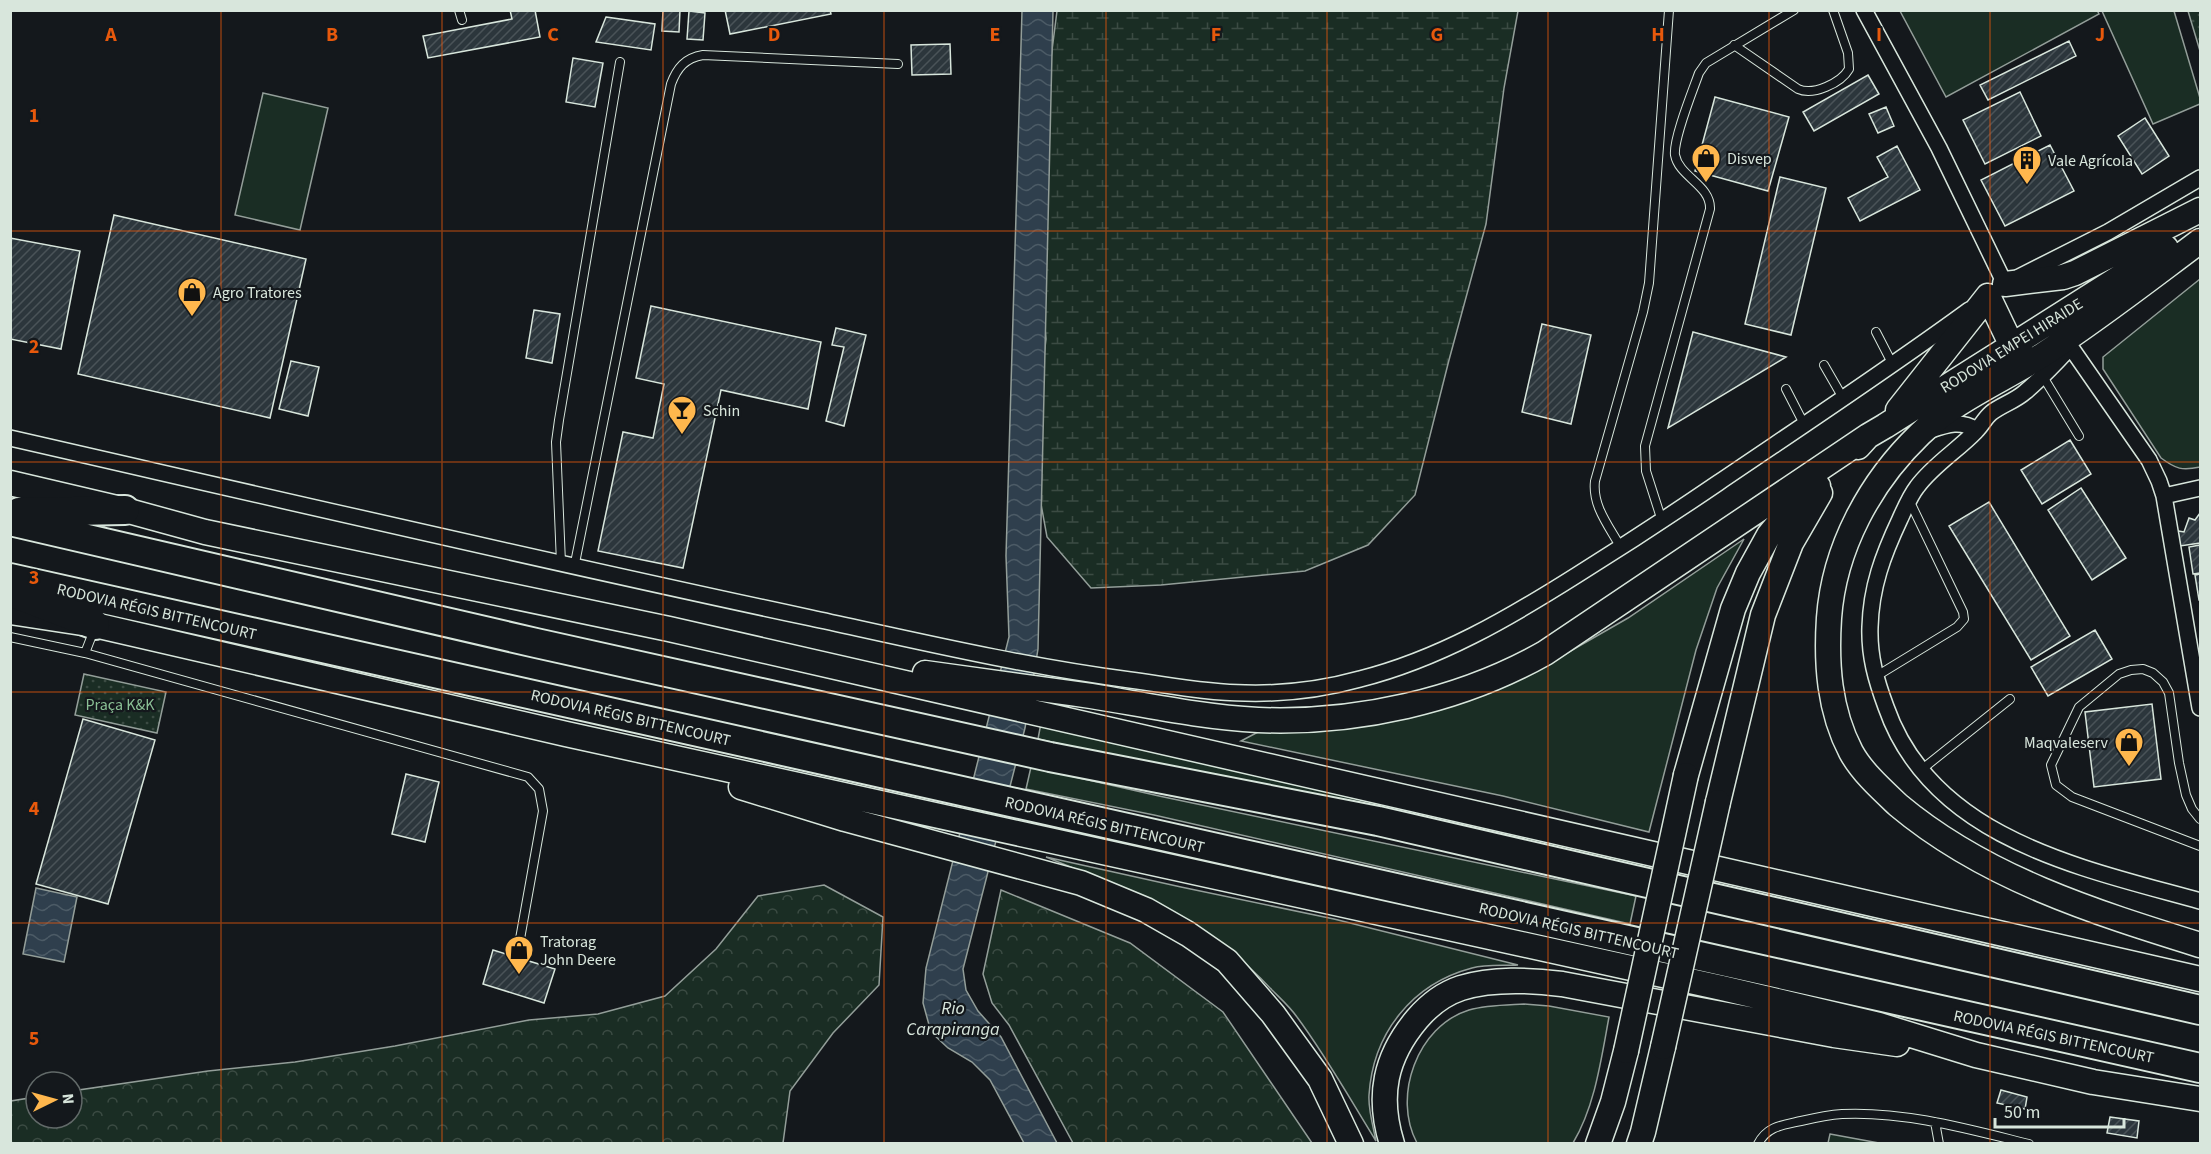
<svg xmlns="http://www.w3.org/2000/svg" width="2211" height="1154" font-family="'Source Sans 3',sans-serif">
<defs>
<pattern id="forest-crowns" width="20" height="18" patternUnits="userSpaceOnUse" patternTransform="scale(1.5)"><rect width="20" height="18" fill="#1a2d24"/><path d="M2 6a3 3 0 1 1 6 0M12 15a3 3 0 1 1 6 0" fill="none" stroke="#3b4b43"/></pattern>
<pattern id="wetland-marsh" width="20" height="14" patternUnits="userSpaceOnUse" patternTransform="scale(1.5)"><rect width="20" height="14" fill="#1a2d24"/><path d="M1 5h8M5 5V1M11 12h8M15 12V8" fill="none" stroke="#3b4b43"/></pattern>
<pattern id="park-dots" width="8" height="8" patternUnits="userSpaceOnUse" patternTransform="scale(1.5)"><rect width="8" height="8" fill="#1a2d24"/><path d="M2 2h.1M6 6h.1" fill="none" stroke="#3b4b43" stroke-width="1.8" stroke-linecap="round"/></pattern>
<pattern id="water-waves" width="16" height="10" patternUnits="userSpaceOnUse" patternTransform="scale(1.5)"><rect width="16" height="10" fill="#2f3f4d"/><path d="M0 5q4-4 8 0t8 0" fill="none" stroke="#4c5b66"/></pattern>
<pattern id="building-hatch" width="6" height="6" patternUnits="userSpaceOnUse" patternTransform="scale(1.5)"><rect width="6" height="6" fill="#2c363c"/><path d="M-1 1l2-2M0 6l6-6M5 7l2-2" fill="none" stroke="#4a5358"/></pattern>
</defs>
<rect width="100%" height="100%" fill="#14181c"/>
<path fill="#1a2d24" stroke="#939e99" stroke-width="1.5" d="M2097,10L2099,14L1946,97L1900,11Z
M2102,11H2174L2200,98V104L2153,124Z
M263,93L328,108L300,230L235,215Z
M2200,279V467C2182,471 2176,469 2161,458L2103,369V357Z
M1744,539L1717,588L1696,650L1649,832L1503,796L1241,741L1258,732L1527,676L1628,618Z
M1041,723L1644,857L1640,873L1038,739Z
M1031,767L1159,796L1636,896L1630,924L1154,815L1026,789Z
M1046,857L1181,887L1334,919L1518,965C1504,966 1486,964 1472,968C1412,984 1373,1033 1369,1095C1368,1109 1373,1126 1376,1141C1350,1099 1326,1056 1297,1017C1290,1007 1281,999 1272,990C1205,918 1134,893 1046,857Z
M1524,1004L1549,1006L1609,1017C1601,1060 1595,1106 1573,1143H1417C1392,1097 1417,1026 1469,1010C1486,1005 1506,1005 1524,1004Z
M1830,1134L1879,1143H1828Z"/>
<path fill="url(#forest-crowns)" stroke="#939e99" stroke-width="1.5" d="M824,885L883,917L879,985L833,1033L790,1091L783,1143H11V1101L36,1097V1118H72V1091L208,1071L295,1062L395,1046L529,1020L598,1014L665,996L716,949L758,896Z
M1001,890L1130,943L1223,1012L1312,1143H1073L1009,1025L992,1003L983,974Z"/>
<path fill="url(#wetland-marsh)" stroke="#939e99" stroke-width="1.5" d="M1057,11H1518L1504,88L1486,224L1449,360L1415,495L1368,545L1305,571L1161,585L1091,588L1047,537L1035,471L1038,406L1046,339L1040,270L1050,66Z"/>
<path fill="url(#park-dots)" stroke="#939e99" stroke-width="1.5" d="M2188,11H2200V51Z
M84,674L166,692L157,733L75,715Z"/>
<path fill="url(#water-waves)" stroke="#939e99" stroke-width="1.5" d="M1022,11H1053L1038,649L1025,728L963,969L966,990L978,1011L1001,1037L1057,1143H1024L990,1080L972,1062L948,1048L931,1032L923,1003L926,968L1009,637L1006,556Z
M36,888L77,897L64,962L23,954Z"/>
<path fill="url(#building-hatch)" stroke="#d8e6dc" stroke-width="1.5" d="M510,10H535L540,37L428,58L423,36L512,19Z
M663,10H680L679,32L662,31Z
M725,10H830L831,14L730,34Z
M689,11L705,13L703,40L687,39Z
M606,17L655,24L651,50L596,42Z
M2069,41L2076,56L1988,100L1980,85Z
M950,44L951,74L912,75L911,45Z
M573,58L603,63L595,107L566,102Z
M1868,75L1879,94L1814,131L1803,112Z
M2020,92L2041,136L1985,164L1963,120Z
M1715,97L1789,117L1768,191L1695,171Z
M1886,107L1894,126L1878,133L1869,114Z
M2145,118L2169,156L2142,174L2118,136Z
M2050,145L2074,191L2005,226L1981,180Z
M1897,146L1920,190L1860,221L1848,198L1888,177L1877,157Z
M1780,177L1826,188L1791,335L1745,324Z
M114,215L306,259L270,418L78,374Z
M10,238L80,251L61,349L10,339Z
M651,306L821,342L808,409L721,390L683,568L598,551L623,432L653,438L664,384L636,378Z
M534,310L560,314L552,363L526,358Z
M1542,324L1591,335L1571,424L1522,412Z
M836,328L866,335L844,426L826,421L844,347L832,345Z
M1693,332L1786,357L1668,428Z
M291,361L319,367L308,416L279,409Z
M2070,440L2091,474L2042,504L2021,470Z
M2081,488L2126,558L2092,580L2048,510Z
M1989,502L2070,636L2031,660L1949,526Z
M2200,513V543L2180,546L2178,531L2184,532L2189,518L2195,520Z
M2200,545V573L2193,574L2189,547Z
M2200,574V600H2199L2195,575Z
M2095,630L2112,659L2048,696L2031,667Z
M2152,704L2161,779L2094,787L2085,712Z
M83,719L155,740L108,904L36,884Z
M406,774L439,782L425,842L392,834Z
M493,950L555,969L544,1003L483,984Z
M2001,1090L2027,1097L2025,1109L1997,1103Z
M2110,1117L2139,1121L2137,1138L2107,1133Z"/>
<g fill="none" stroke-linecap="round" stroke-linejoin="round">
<g stroke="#d8e6dc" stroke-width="10">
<path id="service" d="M459,10L462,20
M1734,45L1798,89C1813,96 1841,83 1849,69L1848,53L1833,10
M1876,332L1893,365
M1824,365L1843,398
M2042,375L2079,436
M1786,389L1804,424
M1662,521L1646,471L1645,446L1710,209C1711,185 1679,177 1675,155C1673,139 1693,90 1699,73L1706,63L1794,10
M1621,548C1609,526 1592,506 1595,481L1643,312L1649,283L1669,10
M561,563L556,442L559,420L620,62
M574,568L671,84C677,68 685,58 703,55L898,64
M10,637L85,653L528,777L539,789L543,811L518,950
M85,653L94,630
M1875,677L1957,627L1964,619L1963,612L1910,502
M1921,770L2010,699
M2200,819L2192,809L2186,795L2179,763L2169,693L2163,682L2153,673L2143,669L2131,670L2119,674L2079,707L2051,765L2056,785L2072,797L2200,846
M1935,1122L1939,1144
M1758,1144C1767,1126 1783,1125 1801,1121C1814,1118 1828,1115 1842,1114C1904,1111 1968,1129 2029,1144"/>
</g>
<g stroke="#d8e6dc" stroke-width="18">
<path id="minor" d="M1864,10L1939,148L2005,284
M2019,277L2108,232L2200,178
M2065,339L2149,460L2159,481L2164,496L2200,708
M2071,347C2056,362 2042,378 2025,392C2015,401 2001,405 1991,413C1985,418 1982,425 1976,431C1958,450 1933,465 1917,487C1910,496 1905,508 1900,519C1883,555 1871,587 1870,627C1869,656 1876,680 1886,707C1932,839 2082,868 2200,901
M1931,430C1948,424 1961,420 1977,430
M10,438C277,499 543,561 811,618C917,641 1023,666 1130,680C1168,685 1207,693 1245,693C1283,694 1324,689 1360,679C1439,659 1509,618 1577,575C1625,545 1671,515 1718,483C1802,426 1887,370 1969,310
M2164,496L2200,488"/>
</g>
<g stroke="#d8e6dc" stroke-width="27">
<path id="primary" d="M2200,241C2149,279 2098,319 2044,354C2002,381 1956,399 1920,434C1870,482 1834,548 1829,618C1826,664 1829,710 1851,752C1862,772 1881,789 1898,805C1985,878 2094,912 2200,945
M2005,284L2063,277L2075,273L2200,210
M1898,410L1988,296L2011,344L2023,355
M1858,447L1868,436L1885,426L2166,248
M10,483L125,510L205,532L669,629L2200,979
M10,612L95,625L566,734L1722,988L1879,1025L1976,1055L2093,1082L2200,1099
M925,673C981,681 1036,688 1091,696C1146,705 1202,717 1258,720C1356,724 1460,701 1545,653L1868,436
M1686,775L1733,609L1748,573L1769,535L1787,513L1818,486
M741,787L845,819L1081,883L1146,910L1188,934L1227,961L1273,1014L1320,1079L1351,1144
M1718,802L1763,615L1791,543L1820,493
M1392,1144C1377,1096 1385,1057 1417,1019C1429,1005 1443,994 1461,988C1493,978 1529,980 1562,984L1834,1035L1897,1044
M1598,1144L1613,1102L1626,1051
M1639,1144L1643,1132L1663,1047"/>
</g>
<g stroke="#d8e6dc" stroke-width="32">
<path id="motorway" d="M19,512L125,510
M10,521L536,643L1050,757L1378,821L2200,1010
M10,578L2200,1068
M10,592L95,625"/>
</g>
<use href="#service" stroke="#14181c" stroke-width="8"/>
<use href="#minor" stroke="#14181c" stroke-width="15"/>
<use href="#primary" stroke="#14181c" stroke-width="24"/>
<use href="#motorway" stroke="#14181c" stroke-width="28"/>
<g stroke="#d8e6dc" stroke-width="27" stroke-linecap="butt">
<path id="primary-bridge" d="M1663,1047L1718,802
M1626,1051L1686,775"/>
</g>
<use href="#primary-bridge" stroke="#14181c" stroke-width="24"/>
</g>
<path fill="none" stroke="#e8590c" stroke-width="1.5" stroke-opacity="0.55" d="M221,10V1144M442,10V1144M663,10V1144M884,10V1144M1106,10V1144M1327,10V1144M1548,10V1144M1769,10V1144M1990,10V1144M10,231H2200M10,462H2200M10,692H2200M10,923H2200"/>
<defs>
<g id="shop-pin" transform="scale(1.5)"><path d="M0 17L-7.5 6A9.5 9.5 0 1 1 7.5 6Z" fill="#ffb74d" stroke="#14181c"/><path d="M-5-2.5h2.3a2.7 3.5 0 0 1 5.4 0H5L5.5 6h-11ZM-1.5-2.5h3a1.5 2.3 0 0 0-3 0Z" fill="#111"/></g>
<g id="building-pin" transform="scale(1.5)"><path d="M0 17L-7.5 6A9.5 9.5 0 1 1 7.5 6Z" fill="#ffb74d" stroke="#14181c"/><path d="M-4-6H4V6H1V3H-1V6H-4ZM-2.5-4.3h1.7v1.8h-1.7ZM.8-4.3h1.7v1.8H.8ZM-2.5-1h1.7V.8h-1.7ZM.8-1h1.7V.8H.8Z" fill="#111"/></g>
<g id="bar-pin" transform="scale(1.5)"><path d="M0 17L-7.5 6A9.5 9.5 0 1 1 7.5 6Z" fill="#ffb74d" stroke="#14181c"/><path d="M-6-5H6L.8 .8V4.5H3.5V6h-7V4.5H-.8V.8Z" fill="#111"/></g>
</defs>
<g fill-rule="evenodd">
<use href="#shop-pin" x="1706" y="158"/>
<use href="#building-pin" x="2027" y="160"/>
<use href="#shop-pin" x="192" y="292"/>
<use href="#bar-pin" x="682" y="410"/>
<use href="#shop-pin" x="2129" y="742"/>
<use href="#shop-pin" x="519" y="950"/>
</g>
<g text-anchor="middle" stroke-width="4.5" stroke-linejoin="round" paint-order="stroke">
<g font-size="16" fill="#d8e6dc" stroke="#14181c" text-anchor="start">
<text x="1727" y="164">Disvep</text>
<text x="2048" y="166">Vale Agrícola</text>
<text x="213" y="298">Agro Tratores</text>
<text x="703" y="416">Schin</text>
<text x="2108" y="748" text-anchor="end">Maqvaleserv</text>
<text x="540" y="947">Tratorag<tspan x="540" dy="18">John Deere</tspan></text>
</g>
<g font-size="16" fill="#d8e6dc" stroke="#14181c">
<text transform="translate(2011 345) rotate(-32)" y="6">RODOVIA EMPEI HIRAIDE</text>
<text transform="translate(157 611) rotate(13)" y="6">RODOVIA RÉGIS BITTENCOURT</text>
<text transform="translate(631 717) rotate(13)" y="6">RODOVIA RÉGIS BITTENCOURT</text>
<text transform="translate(1105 824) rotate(13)" y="6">RODOVIA RÉGIS BITTENCOURT</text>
<text transform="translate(1579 930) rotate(13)" y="6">RODOVIA RÉGIS BITTENCOURT</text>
<text transform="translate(2054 1036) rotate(12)" y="6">RODOVIA RÉGIS BITTENCOURT</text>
</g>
<g font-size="16" fill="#8ac095" stroke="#14181c">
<text x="120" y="710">Praça K&amp;K</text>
</g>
<g font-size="18" font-style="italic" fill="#d8e6dc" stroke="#14181c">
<text x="953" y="1014">Rio<tspan x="953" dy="21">Carapiranga</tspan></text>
</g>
</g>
<g font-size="20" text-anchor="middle" font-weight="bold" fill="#e8590c" stroke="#14181c" stroke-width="4.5" stroke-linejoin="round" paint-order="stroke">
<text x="111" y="41">A</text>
<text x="332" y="41">B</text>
<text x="553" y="41">C</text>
<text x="774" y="41">D</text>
<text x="995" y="41">E</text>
<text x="1216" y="41">F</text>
<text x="1437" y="41">G</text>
<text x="1658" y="41">H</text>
<text x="1879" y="41">I</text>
<text x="2100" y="41">J</text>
<text x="34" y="122">1</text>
<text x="34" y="353">2</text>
<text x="34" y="584">3</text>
<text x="34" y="815">4</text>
<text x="34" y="1045">5</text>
</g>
<rect width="2211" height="1154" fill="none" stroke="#d8e6dc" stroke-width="24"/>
<g transform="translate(54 1100) rotate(85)"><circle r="28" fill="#14181c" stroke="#626a69" stroke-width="1.5"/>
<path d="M0-4.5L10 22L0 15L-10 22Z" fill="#ffb74d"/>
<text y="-9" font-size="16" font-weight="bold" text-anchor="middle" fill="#d8e6dc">N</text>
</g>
<path d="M1995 1118v9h129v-9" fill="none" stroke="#d8e6dc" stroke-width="3"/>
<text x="2004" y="1118" font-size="18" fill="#d8e6dc" stroke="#14181c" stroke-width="4.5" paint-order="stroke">50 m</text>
</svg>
